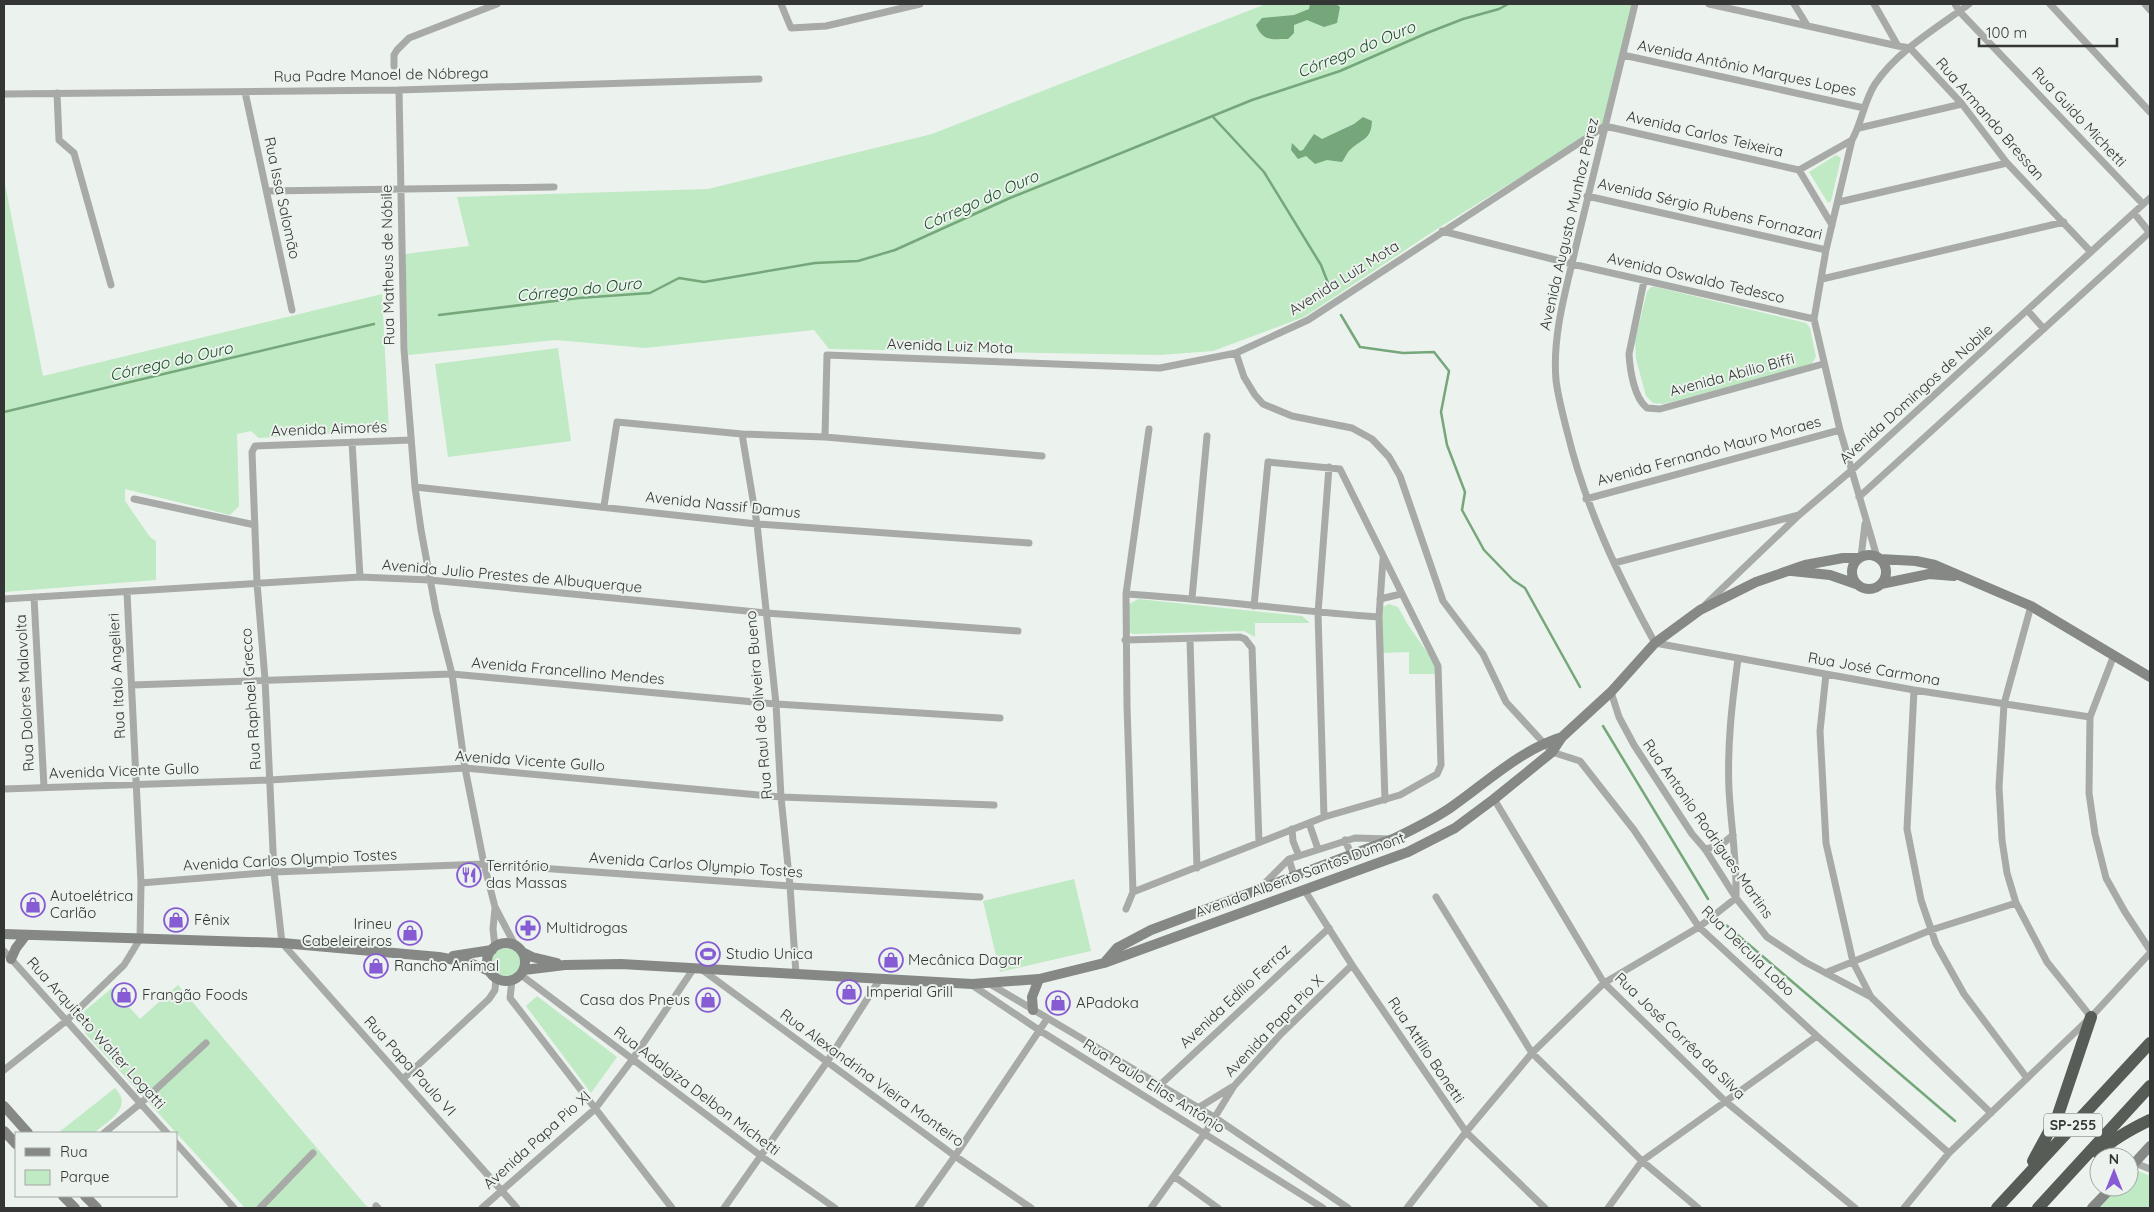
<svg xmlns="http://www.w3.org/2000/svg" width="2154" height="1212" font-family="Quicksand,sans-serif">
<rect width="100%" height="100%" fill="#ecf2ed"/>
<path fill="#bfeac3" d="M1266,4H1634L1604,125L1440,227L1304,317L1213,351L1160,355L829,349L814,330L645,348L556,340L408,355L405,254L469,246L457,197L708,189L932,134Z
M1836,155L1841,158L1831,201L1828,203L1809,172Z
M4,179L43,376L382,294L389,430L259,438L251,431L237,434L239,506L230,515L125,489V501L150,537L156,541V580L4,592Z
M1651,287H1656L1806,323L1810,328L1816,357L1810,366L1663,404L1653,403L1646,396L1636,359L1635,340L1647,292Z
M558,348L571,441L448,457L435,364Z
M1138,599L1302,616L1310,623H1255V637L1244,631L1133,634L1129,632L1128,605Z
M1389,604L1398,607L1408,625L1436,665L1438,674H1409V652L1382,653L1381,627L1383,607Z
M1074,879L1091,951L1000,972L983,901Z
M492 962a14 14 0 1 1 28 0a14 14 0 1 1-28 0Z
M178,985L368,1208H245L85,1033L81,1022L82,1013L112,988L140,1019Z
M537,996L617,1057L591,1093L526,1006Z
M115,1088C134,1108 108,1121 94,1133H58Z
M2129,1167L2150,1176V1208H2089L2106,1187H2129Z"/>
<path fill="#75a77b" d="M1310,4H1336L1340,7L1337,23L1324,27L1307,20L1294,25V33L1288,39C1272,39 1263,42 1256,25L1262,18L1294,15L1309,9Z
M1363,117L1372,121C1371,140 1363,138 1351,149C1347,152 1345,158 1342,162L1327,160L1315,164L1306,156L1298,159L1291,150L1292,143L1300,151L1303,150L1314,134L1322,139L1354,124Z"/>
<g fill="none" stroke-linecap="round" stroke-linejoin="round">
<path stroke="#75a77b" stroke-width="2.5" d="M1213,117L1264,172L1321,265L1328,283
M439,315L579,298L650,293L679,278L704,282L815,263L858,261L895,250L1010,198L1252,100L1340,71L1427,33L1463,19L1499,9L1508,4
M1341,315L1360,347L1403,353L1434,352L1449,371L1441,412L1447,445L1465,492L1462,510L1484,550L1513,580L1525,588L1580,687
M4,412L374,324
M1603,726L1708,899
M1726,925L1955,1121"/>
<path stroke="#a8aaa8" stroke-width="7" d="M781,4L791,28L826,26L920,4
M1635,4C1616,83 1596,163 1577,242C1567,287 1552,333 1556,380C1558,397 1563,415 1567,431C1585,506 1618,576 1655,643L1914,690L2090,717
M1709,4L1898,46
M1794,4L1807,25
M1874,4L1898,46L1910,48L1962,104L2007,163L2091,252
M1955,4L1959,11L2143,204
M2050,4L2150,112
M2145,4L2150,10
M1623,55L1864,108
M394,66V55L397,50L409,38L497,4
M399,90L404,349L415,487L421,530L436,611L452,674L465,768L484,864L495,907L515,945
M245,92L292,310
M57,93L59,140L74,153L111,285
M4,94L399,90L759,79
M1859,128L1962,104
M1799,170L1832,225
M267,191L554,187
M1587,196L1826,250
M1839,202L2007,163
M2134,213L2150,233
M1442,231L1572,264L1814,319
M1822,279L2064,222
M1644,281L1629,354C1630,370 1634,398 1647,408L1660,409L1823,364
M2028,311L2044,329
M1236,353L1244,377L1255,395L1263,404L1292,416L1352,428L1372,439L1389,457L1400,476L1443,601L1483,654L1506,702L1552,752L1580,761L1634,830L1699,927L1817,1036L1949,1153
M742,434L757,524L776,704L781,797L790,886L796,974
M825,437L827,355L1160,368L1236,353L1308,320L1605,126L1799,170L1852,140
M411,440L255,446L252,452L257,583L265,679L274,872L282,943L517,1208
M352,442L360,577
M415,487L757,524L1029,543
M1859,497L2150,232
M134,499L255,525
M1586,499L1840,430
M604,506L617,422L742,434L825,437L1042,456
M1861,557L1865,524
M1877,557L1840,430L1814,319L1826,250L1852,140C1862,122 1864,101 1875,84C1898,50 1937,28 1969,4
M1383,559L1379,617L1385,800
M1614,563L1799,515
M1126,594C1210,599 1294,611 1379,617
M34,597L44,787
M1192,598L1207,436
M4,599L360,577L430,580L766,613L1018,631
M1380,599L1401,594
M1706,604L1799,515L1852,470L2150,198
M1125,640L1240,637L1245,639L1252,648L1259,842
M1190,640L1197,868
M2114,655L2090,717L2089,793L2095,834L2106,878L2125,912L2150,950
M1826,674L1820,731L1826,843L1853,962L1871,997
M132,685L452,674L776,704L1000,718
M1914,690L1907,829L1921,900L1936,944L1964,994L2027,1078
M1611,692L1619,717L1634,745L1692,834L1705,849L1736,898L1767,937L1805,962L1871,997L1991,1113
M4,789L270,780L465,768L781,797L994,805
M1494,799L1604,983L1725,1101L1855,1208
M1324,817L1318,613L1329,467
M1309,823L1318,849
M1292,829L1293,841L1299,856
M1345,840L1351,854
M1705,849L1720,846L1733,835
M1289,859L1294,876
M141,883L274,872L484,864L790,886L980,897
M1261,887L1289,859L1355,838L1390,839
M1305,891L1352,965L1466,1132L1545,1208
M1133,892L1324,817L1400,795L1437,774L1441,765L1438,666L1340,469L1268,462L1254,606
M1436,897L1532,1053L1642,1161L1698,1208
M495,908L493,929L495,947
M1126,909L1133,892L1127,705L1126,594L1149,429
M4,951L167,1133
M701,969L955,1156L1031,1208
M1825,973L1931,930L2016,903
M521,975L761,1156L835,1208
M512,980L510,998L672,1208
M990,984L1214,1117L1348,1208
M972,985L1039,1030L1323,1208
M2091,1017L2150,953
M4,1070L66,1021L124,965L140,939L141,883L127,592
M404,1078L489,999L495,990L496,978
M1160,1085L1329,928
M1198,1108L1232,1087
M104,1133L141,1103L206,1043
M176,1143L234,1208
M2135,1163L2150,1169
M1175,1177L1218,1208
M376,1206L378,1208
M260,1208L313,1153
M482,1208L595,1109L632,1060L694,968
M724,1208L827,1062L880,979
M918,1208L955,1156L1047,1019
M1151,1208L1205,1133L1234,1086L1281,1034L1352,965
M1407,1208L1466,1132L1532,1053L1604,983L1699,927L1736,898C1737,861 1731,826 1729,790C1727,745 1732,703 1738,659
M1608,1208L1642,1161L1817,1036
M1904,1208L1949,1153L2091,1017L2047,962L2016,903L2007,873L2002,840L1999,787L2004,704L2031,606"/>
<path stroke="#858885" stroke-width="10" d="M1852 572a17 17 0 1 1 34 0a17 17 0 1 1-34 0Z
M1880,559L1916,561L1935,565L2031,606L2150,677
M1792,571L1830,575L1856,584
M1881,584L1929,574L1954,576
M4,934L282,943L439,957L470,963L489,971
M487 962a19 19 0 1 1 38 0a19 19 0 1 1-38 0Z
M522,952L532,957L557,963
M453,956L492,950
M11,959L16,948L26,935
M1105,962L1117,948L1151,930L1393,839C1412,830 1432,820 1450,808C1486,783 1520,750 1562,737
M524,970L565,965L621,964L972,984L1039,979L1104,963L1408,852L1455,828L1494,799L1552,752L1562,737L1611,692L1655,643L1700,610L1756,582L1805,565L1843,558H1859
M1033,1010L1032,997L1039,979
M4,1106L28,1133
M4,1131L16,1144
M2129,1169L2150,1146
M63,1196L75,1208
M85,1196L97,1208
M2092,1208L2112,1187"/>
<path stroke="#575c57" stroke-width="12" d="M2098,1153C2113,1139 2131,1129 2150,1120
M2033,1161L2058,1115L2091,1017
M1997,1208L2150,1043
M2038,1208L2150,1086"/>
</g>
<defs>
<g id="restaurant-ring" transform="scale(1.25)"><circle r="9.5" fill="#ecf2ed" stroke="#875bd4" stroke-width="1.5"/><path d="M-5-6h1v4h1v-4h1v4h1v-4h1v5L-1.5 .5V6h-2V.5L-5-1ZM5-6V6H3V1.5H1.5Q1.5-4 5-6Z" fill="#875bd4"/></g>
<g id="shop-ring" transform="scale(1.25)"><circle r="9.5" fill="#ecf2ed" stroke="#875bd4" stroke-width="1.5"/><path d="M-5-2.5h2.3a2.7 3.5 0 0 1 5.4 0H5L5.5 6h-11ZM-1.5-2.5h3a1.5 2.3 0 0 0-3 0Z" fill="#875bd4"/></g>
<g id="pharmacy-ring" transform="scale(1.25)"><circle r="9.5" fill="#ecf2ed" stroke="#875bd4" stroke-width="1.5"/><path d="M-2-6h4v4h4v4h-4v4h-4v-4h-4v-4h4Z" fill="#875bd4"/></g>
<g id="stadium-ring" transform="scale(1.25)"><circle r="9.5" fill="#ecf2ed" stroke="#875bd4" stroke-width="1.5"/><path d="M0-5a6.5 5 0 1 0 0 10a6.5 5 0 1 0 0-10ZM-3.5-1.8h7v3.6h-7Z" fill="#875bd4"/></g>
</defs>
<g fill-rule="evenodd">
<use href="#restaurant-ring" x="469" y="875"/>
<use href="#shop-ring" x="33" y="905"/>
<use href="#shop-ring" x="176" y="920"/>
<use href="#pharmacy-ring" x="528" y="928"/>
<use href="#shop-ring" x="410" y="933"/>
<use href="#stadium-ring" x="708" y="954"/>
<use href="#shop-ring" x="891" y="960"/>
<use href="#shop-ring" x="376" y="966"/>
<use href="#shop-ring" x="849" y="992"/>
<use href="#shop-ring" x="124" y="995"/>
<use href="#shop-ring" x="708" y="1000"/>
<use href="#shop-ring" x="1058" y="1003"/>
</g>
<g text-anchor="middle" stroke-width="4" stroke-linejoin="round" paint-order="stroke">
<rect fill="#ecf2ed" stroke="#6a6e6c" stroke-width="1" x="2044" y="1113.5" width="58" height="23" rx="4"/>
<g font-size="14" font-weight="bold" fill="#333634">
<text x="2073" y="1130">SP-255</text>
</g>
<g font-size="15" fill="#333634" stroke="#ecf2ed">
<text transform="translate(1747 68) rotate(12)" y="5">Avenida Antônio Marques Lopes</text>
<text transform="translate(381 75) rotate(-1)" y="5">Rua Padre Manoel de Nóbrega</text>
<text transform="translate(2079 117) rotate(47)" y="5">Rua Guido Michetti</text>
<text transform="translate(1990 119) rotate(49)" y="5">Rua Armando Bressan</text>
<text transform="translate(1705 134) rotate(13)" y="5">Avenida Carlos Teixeira</text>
<text transform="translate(282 198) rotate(78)" y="5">Rua Issa Salomão</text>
<text transform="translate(1710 209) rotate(13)" y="5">Avenida Sérgio Rubens Fornazari</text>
<text transform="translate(1569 224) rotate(-77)" y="5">Avenida Augusto Munhoz Perez</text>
<text transform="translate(388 265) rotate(-91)" y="5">Rua Matheus de Nóbile</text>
<text transform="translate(1344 278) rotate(-32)" y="5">Avenida Luiz Mota</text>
<text transform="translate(1696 278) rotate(13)" y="5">Avenida Oswaldo Tedesco</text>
<text transform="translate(950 346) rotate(2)" y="5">Avenida Luiz Mota</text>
<text transform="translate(1732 375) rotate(-15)" y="5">Avenida Abilio Biffi</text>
<text transform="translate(1916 394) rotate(-42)" y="5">Avenida Domingos de Nobile</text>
<text transform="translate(329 429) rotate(-2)" y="5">Avenida Aimorés</text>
<text transform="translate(1709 451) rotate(-15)" y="5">Avenida Fernando Mauro Moraes</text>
<text transform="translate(723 505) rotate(6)" y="5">Avenida Nassif Damus</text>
<text transform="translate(512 576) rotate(5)" y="5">Avenida Julio Prestes de Albuquerque</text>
<text transform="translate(1874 669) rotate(10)" y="5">Rua José Carmona</text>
<text transform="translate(568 671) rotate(5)" y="5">Avenida Francellino Mendes</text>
<text transform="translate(117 676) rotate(-93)" y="5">Rua Italo Angelieri</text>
<text transform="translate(25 693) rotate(-93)" y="5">Rua Dolores Malavolta</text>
<text transform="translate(251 699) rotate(-94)" y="5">Rua Raphael Grecco</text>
<text transform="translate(759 705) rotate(-95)" y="5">Rua Raul de Oliveira Bueno</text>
<text transform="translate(530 761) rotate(4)" y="5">Avenida Vicente Gullo</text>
<text transform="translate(124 771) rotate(-2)" y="5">Avenida Vicente Gullo</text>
<text transform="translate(1708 829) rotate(55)" y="5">Rua Antonio Rodrigues Martins</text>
<text transform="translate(290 860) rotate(-3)" y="5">Avenida Carlos Olympio Tostes</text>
<text transform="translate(696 865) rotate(4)" y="5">Avenida Carlos Olympio Tostes</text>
<text transform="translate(1300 875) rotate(-20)" y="5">Avenida Alberto Santos Dumont</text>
<text transform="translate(1748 951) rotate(44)" y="5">Rua Deicula Lobo</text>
<text transform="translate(1235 996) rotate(-43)" y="5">Avenida Edílio Ferraz</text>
<text transform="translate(1274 1026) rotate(-46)" y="5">Avenida Papa Pio X</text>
<text transform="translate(96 1033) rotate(48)" y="5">Rua Arquiteto Walter Logatti</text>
<text transform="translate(1680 1036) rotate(44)" y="5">Rua José Corrêa da Silva</text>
<text transform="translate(1426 1050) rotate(56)" y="5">Rua Attílio Bonetti</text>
<text transform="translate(410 1066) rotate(48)" y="5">Rua Papa Paulo VI</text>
<text transform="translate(872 1078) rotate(36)" y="5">Rua Alexandrina Vieira Monteiro</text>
<text transform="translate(1154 1086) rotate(32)" y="5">Rua Paulo Elias Antônio</text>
<text transform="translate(697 1091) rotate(37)" y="5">Rua Adalgiza Delbon Michetti</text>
<text transform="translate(537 1140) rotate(-42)" y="5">Avenida Papa Pio XI</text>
</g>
<g font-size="15" fill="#333634" stroke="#ecf2ed" text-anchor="start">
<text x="486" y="871">Território<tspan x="486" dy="17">das Massas</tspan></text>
<text x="50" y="901">Autoelétrica<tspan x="50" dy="17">Carlão</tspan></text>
<text x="194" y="925">Fênix</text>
<text x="392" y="929" text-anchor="end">Irineu<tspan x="392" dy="17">Cabeleireiros</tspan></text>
<text x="546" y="933">Multidrogas</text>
<text x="726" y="959">Studio Unica</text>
<text x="908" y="965">Mecânica Dagar</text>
<text x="394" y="971">Rancho Animal</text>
<text x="866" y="997">Imperial Grill</text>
<text x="142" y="1000">Frangão Foods</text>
<text x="690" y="1005" text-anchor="end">Casa dos Pneus</text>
<text x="1076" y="1008">APadoka</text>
</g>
<g font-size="16" font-style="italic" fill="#164d22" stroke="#ecf2ed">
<text transform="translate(1356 49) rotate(-22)" y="6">Córrego do Ouro</text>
<text transform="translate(980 200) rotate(-24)" y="6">Córrego do Ouro</text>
<text transform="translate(579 289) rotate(-6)" y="6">Córrego do Ouro</text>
<text transform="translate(171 361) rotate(-13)" y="6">Córrego do Ouro</text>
</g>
</g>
<rect width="2154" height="1212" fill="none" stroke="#333634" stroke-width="10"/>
<rect x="15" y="1132" width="162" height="65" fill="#ecf2ed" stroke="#a2a7a3"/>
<rect x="25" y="1148" width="25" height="8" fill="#858885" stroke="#a2a7a3"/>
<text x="60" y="1157" font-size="15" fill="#333634">Rua</text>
<rect x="25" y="1170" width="25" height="15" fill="#bfeac3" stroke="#a2a7a3"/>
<text x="60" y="1182" font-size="15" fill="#333634">Parque</text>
<g transform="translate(2114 1172)"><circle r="24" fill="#ecf2ed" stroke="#a2a7a3"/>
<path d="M0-4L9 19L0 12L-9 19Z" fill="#875bd4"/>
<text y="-8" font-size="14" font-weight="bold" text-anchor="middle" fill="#333634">N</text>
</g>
<path d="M1979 38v8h138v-8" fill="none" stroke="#333634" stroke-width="2.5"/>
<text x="1986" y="38" font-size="15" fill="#333634" stroke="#ecf2ed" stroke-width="4" paint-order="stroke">100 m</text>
</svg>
